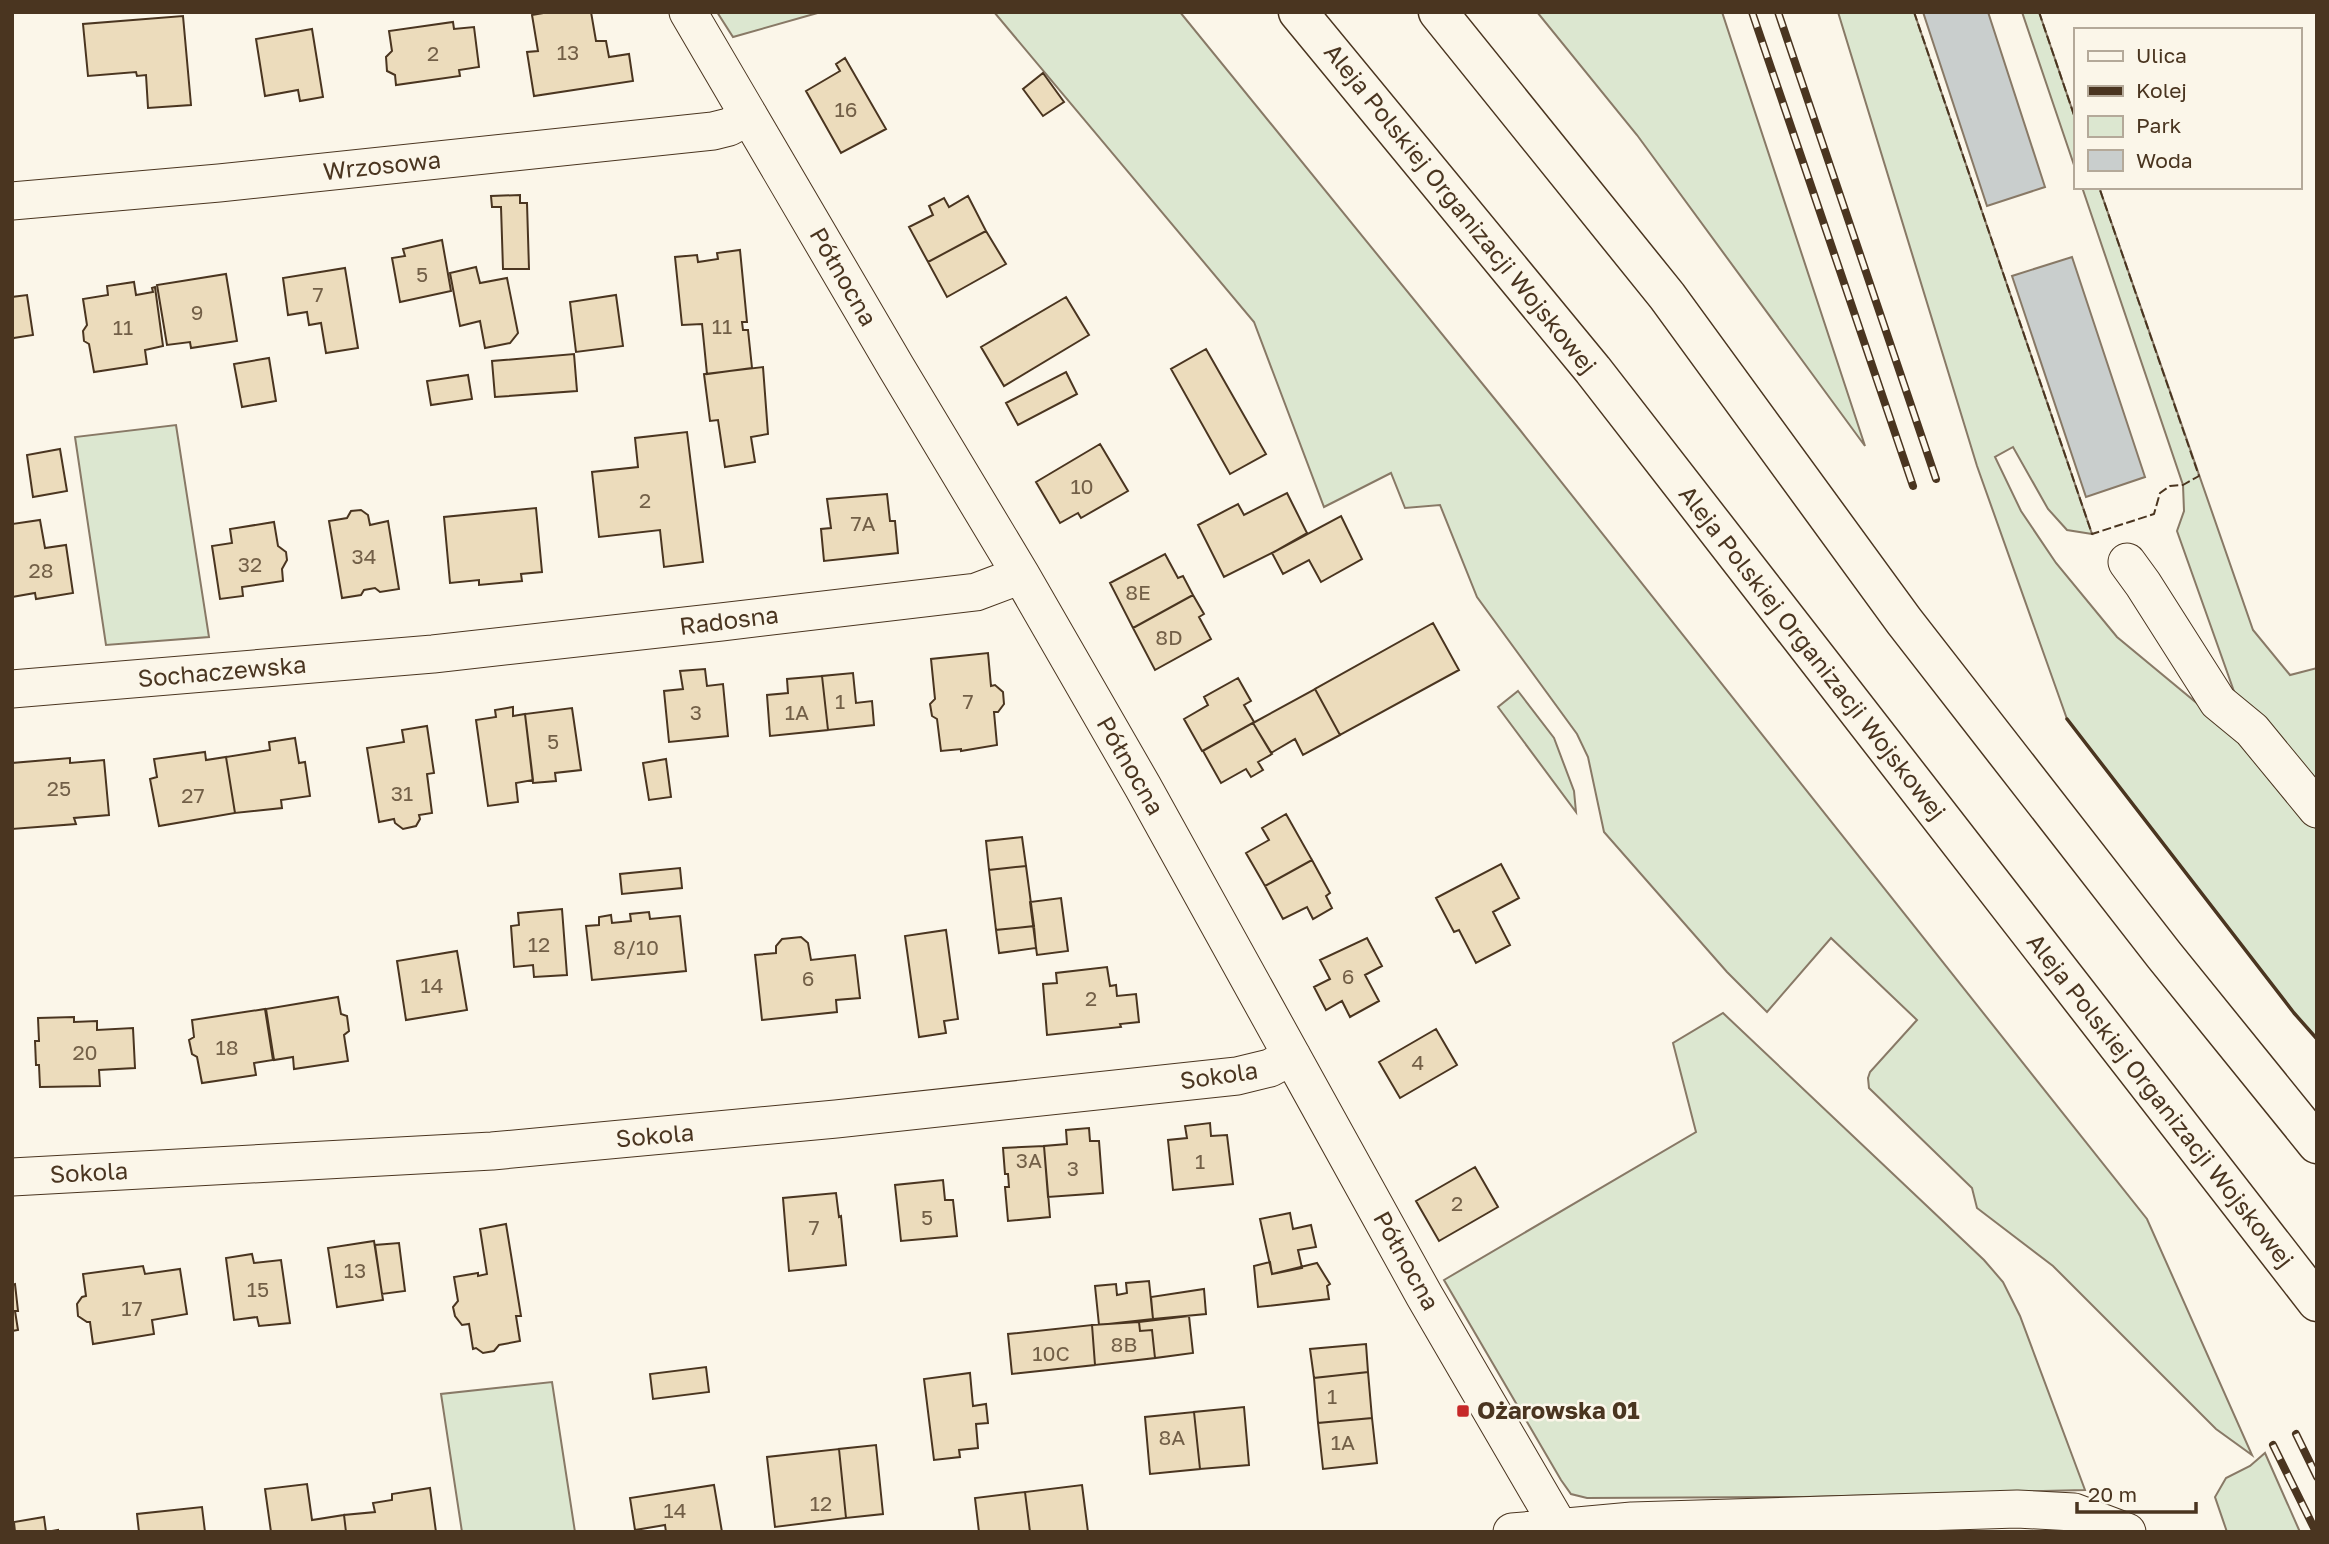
<svg xmlns="http://www.w3.org/2000/svg" width="2329" height="1544" font-family="'Golos Text',sans-serif">
<rect width="100%" height="100%" fill="#fbf6e9"/>
<path fill="#dce7d0" stroke="#887966" stroke-width="2" d="M717,12H821L733,37Z
M994,12H1180L1520,430L2147,1219L2252,1455L2216,1429L2053,1266L1977,1208L1972,1188L1869,1088L1868,1078L1870,1072L1917,1020L1831,938L1767,1012L1727,972L1604,832L1588,757L1577,734L1477,597L1440,505L1405,508L1391,473L1324,507L1254,322Z
M1537,12H1722L1865,446L1637,135Z
M1838,12H1914L2092,534L2067,530L2048,509L2013,447L1995,457L2021,511L2056,563L2117,637L2257,753L2317,830V1039L2294,1013L2067,719L1977,466Z
M2022,12H2039L2075,118V168Z
M2082,187H2099L2253,630L2290,675L2317,668V789L2236,697L2177,531L2184,511L2183,485Z
M176,425L209,637L106,645L75,437Z
M1518,691L1554,738L1574,791L1576,812L1498,707Z
M1723,1013L1984,1260L2003,1282L2020,1316L2085,1490L1804,1497L1587,1498L1571,1494L1561,1480L1444,1280L1696,1132L1673,1043Z
M552,1382L575,1532H462L441,1394Z
M2265,1453L2300,1532H2227L2215,1497L2226,1478L2250,1466Z"/>
<path fill="#c9cecd" stroke="#887966" stroke-width="2" d="M1923,12H1988L2045,187L1987,206Z
M2072,257L2145,477L2086,497L2012,276Z"/>
<path fill="#ecdcbc" stroke="#4a3520" stroke-width="2" d="M549,12H591L596,41H606L609,57L629,54L633,81L534,96L527,52L538,51L532,15Z
M183,16L191,105L148,108L146,75L137,76L136,72L88,76L83,24Z
M453,22L454,29L474,27L479,67L459,70L460,76L396,85L395,75L387,71L386,57L392,51L389,31Z
M312,29L323,97L300,101L298,90L265,96L256,39Z
M845,58L886,129L841,153L806,91L840,71L836,64Z
M1043,73L1064,102L1043,116L1023,89Z
M520,195V203H527L529,269H503L501,207H492L491,196Z
M968,196L986,231L928,262L909,227L933,215L929,206L944,198L949,207Z
M986,231L1006,264L947,297L928,262Z
M442,240L451,291L400,302L392,258L405,256L403,249Z
M740,250L747,322H742L743,330H748L752,368L707,374L702,324L682,325L675,257L697,255L698,262L718,259L717,253Z
M476,267L480,283L507,278L518,333L510,343L485,348L480,321L460,326L450,273Z
M345,268L358,348L326,353L321,323L309,325L307,312L288,315L283,278Z
M226,274L237,341L191,348L190,342L167,345L157,285Z
M134,282L136,295L153,292L152,288L155,287L163,346L145,350L147,364L94,372L89,344L84,341L83,331L87,325L83,299L108,295L107,286Z
M27,295L33,335L14,338L12,340V297Z
M616,295L623,346L576,352L570,302Z
M1066,297L1089,335L1004,386L981,347Z
M1206,349L1266,454L1230,474L1171,369Z
M574,354L577,391L495,397L492,361Z
M269,358L276,401L242,407L234,364Z
M763,367L768,434L751,437L755,462L725,467L718,420L710,421L704,374Z
M1066,372L1077,394L1018,425L1006,403Z
M468,375L472,399L431,405L427,381Z
M687,432L703,562L664,567L660,530L599,537L592,472L638,467L635,438Z
M1100,444L1128,491L1081,518L1078,513L1060,523L1036,482Z
M60,449L67,491L33,497L27,455Z
M1287,493L1307,533L1272,553L1224,577L1198,525L1238,504L1244,515Z
M887,494L890,521H895L898,553L824,561L821,529L831,528L827,499Z
M536,508L542,572L521,574L522,581L479,585V580L450,583L444,517Z
M361,510L368,515L370,525L388,521L399,589L380,592L375,588L364,590L361,595L342,598L329,521L347,518L351,511Z
M1341,516L1362,559L1321,582L1309,560L1283,574L1272,553Z
M40,520L45,548L66,545L73,593L36,599L35,593L12,597V524Z
M274,522L278,546L286,552L287,560L282,569L283,581L242,587L243,596L220,599L212,546L232,543L230,529Z
M1165,554L1178,578L1183,576L1193,595L1133,628L1110,583Z
M1193,595L1204,614L1199,617L1211,639L1155,670L1133,628Z
M1433,623L1459,670L1340,735L1315,689Z
M988,653L991,686L995,685L1003,692L1004,704L998,712H994L997,745L961,751V749L941,751L937,719L932,716L930,704L935,699L931,659Z
M705,669L707,686L723,684L728,736L669,742L664,691L683,689L680,671Z
M853,673L856,703L872,701L874,725L828,730L822,676Z
M822,676L828,730L770,736L767,695L788,693L787,679Z
M1238,678L1251,701L1244,705L1254,722L1202,751L1184,719L1208,705L1204,697Z
M1315,689L1340,735L1303,755L1295,739L1271,753L1253,723Z
M513,707V716L525,714L533,780L516,783L518,802L488,806L476,720L496,717L495,710Z
M572,708L581,770L555,773L556,781L533,783L525,714Z
M1253,723L1272,754L1258,762L1263,770L1251,777L1246,769L1221,783L1203,751Z
M427,726L434,773L427,774L432,813L419,815L420,819L416,826L403,829L395,823L394,819L379,822L367,748L404,742L402,730Z
M295,738L299,763L305,762L310,796L281,800L282,808L235,813L226,757L270,750L269,742Z
M205,752L206,760L226,757L235,813L159,826L150,779L157,777L154,759Z
M70,758V763L104,760L109,815L74,818L76,824L12,829V763Z
M666,759L671,797L649,800L643,763Z
M1286,814L1312,860L1265,886L1246,853L1269,840L1262,828Z
M1022,837L1026,866L989,870L986,841Z
M1312,860L1330,893L1326,896L1332,908L1313,919L1307,907L1283,919L1265,886Z
M1501,864L1519,898L1493,912L1510,945L1476,963L1459,930L1454,932L1436,898Z
M1026,866L1034,926L996,930L989,870Z
M680,868L682,888L622,894L620,874Z
M1061,898L1068,951L1037,955L1030,902Z
M562,909L567,975L534,977L533,965L514,967L511,926L519,925L518,913Z
M649,912L650,919L680,916L686,971L592,980L586,926L599,925V917L611,915L612,923L631,921L630,914Z
M1034,926L1036,948L999,953L996,930Z
M946,930L958,1019L944,1021L946,1033L919,1037L905,936Z
M801,937L808,943L811,960L855,955L860,998L836,1000L837,1012L762,1020L755,955L776,953V946L782,939Z
M1367,938L1382,966L1365,975L1379,1001L1350,1017L1342,1001L1326,1010L1314,987L1330,979L1320,960Z
M457,951L467,1010L406,1020L397,961Z
M1107,967L1110,986L1116,985L1117,996L1136,994L1139,1022L1120,1024L1121,1027L1047,1035L1043,984L1057,983L1056,973Z
M338,997L341,1014L347,1016L349,1031L344,1035L348,1061L294,1069L293,1057L274,1060L266,1009Z
M265,1009L273,1060L254,1063L256,1075L202,1083L197,1057L192,1054L189,1040L194,1037L192,1020Z
M74,1017V1022L97,1021V1030L133,1028L135,1068L99,1070L100,1086L40,1087L39,1065H36L35,1041H39L38,1018Z
M1436,1029L1457,1065L1400,1098L1379,1062Z
M1210,1123L1211,1136L1227,1135L1233,1184L1173,1190L1168,1140L1187,1138L1185,1126Z
M1089,1128L1090,1141H1099L1103,1193L1048,1197L1044,1146L1067,1144L1066,1130Z
M1044,1146L1050,1217L1008,1221L1005,1187H1009L1008,1174H1005L1003,1148Z
M1475,1167L1498,1207L1439,1241L1416,1201Z
M943,1180L945,1200H953L957,1236L901,1241L895,1185Z
M836,1193L839,1217L841,1216L846,1265L789,1271L783,1198Z
M1290,1213L1293,1229L1311,1225L1316,1247L1298,1250L1302,1268L1272,1274L1260,1219Z
M506,1224L521,1316H516L520,1341L499,1345L494,1351L483,1353L476,1348L473,1349L469,1324L462,1325L455,1316L453,1307L458,1301L454,1277L478,1273V1276L487,1274L480,1229Z
M374,1241L383,1300L337,1307L328,1248Z
M399,1243L405,1291L382,1294L375,1245Z
M252,1254L254,1263L281,1260L290,1323L259,1326L257,1317L234,1320L226,1258Z
M1270,1262L1272,1274L1317,1263L1330,1284L1327,1286L1329,1299L1258,1307L1254,1266Z
M143,1266L145,1274L180,1269L187,1314L152,1320L154,1334L93,1344L90,1322H87L78,1316L77,1304L82,1297L86,1296L83,1274Z
M1149,1281L1153,1319L1099,1325L1095,1286L1116,1284L1117,1295L1127,1293L1126,1283Z
M15,1284L18,1311H15L18,1330L12,1331V1285Z
M1204,1289L1206,1314L1153,1319L1151,1297Z
M1189,1316L1193,1353L1155,1358L1152,1330L1140,1331L1139,1322Z
M1139,1322L1140,1331L1152,1330L1155,1358L1095,1365L1092,1325Z
M1092,1325L1095,1365L1012,1374L1008,1334Z
M1366,1344L1368,1372L1314,1378L1310,1349Z
M706,1367L709,1392L653,1399L650,1374Z
M1368,1372L1372,1418L1318,1423L1314,1378Z
M970,1373L973,1406L986,1404L988,1423L976,1424L978,1448L959,1450L960,1457L934,1460L924,1379Z
M1244,1407L1249,1465L1200,1469L1194,1412Z
M1194,1412L1200,1469L1150,1474L1145,1417Z
M1372,1418L1377,1463L1323,1469L1318,1423Z
M876,1445L883,1514L846,1518L839,1449Z
M839,1449L846,1518L775,1527L767,1457Z
M307,1484L312,1520L344,1515L346,1532H271L265,1489Z
M714,1485L722,1532H666L665,1525L635,1530L630,1498Z
M1082,1485L1088,1532H1030L1025,1492Z
M430,1488L436,1532H346L344,1515L375,1512L373,1503L392,1500V1494Z
M1025,1492L1030,1532H979L975,1498Z
M202,1507L205,1532H139L137,1514Z
M44,1517L46,1532L58,1530V1532H15L14,1522Z"/>
<g fill="none" stroke-linecap="round" stroke-linejoin="round">
<g stroke="#4a3520" stroke-width="39">
<path id="minor" d="M688,12L896,367L1021,575L1143,787L1424,1295L1562,1532
M12,201L219,183L713,131L729,127L749,116
M2127,562L2143,584L2218,702L2252,730L2317,809
M12,689L433,654L721,622L976,592L1021,575
M12,1177L492,1151L836,1119L1237,1076L1270,1068L1292,1056
M1512,1532L1632,1521L2017,1509L2074,1512L2127,1532"/>
</g>
<g stroke="#4a3520" stroke-width="41">
<path id="motorway" d="M1298,12L1593,370L2317,1302
M1438,12L1667,296L1904,621L2164,955L2317,1144"/>
</g>
<use href="#minor" stroke="#fbf6e9" stroke-width="37"/>
<use href="#motorway" stroke="#fbf6e9" stroke-width="38"/>
<g stroke="#4a3520" stroke-width="8">
<path id="rail" d="M1752,12L1913,486
M1778,12L1936,479
M2296,1434L2317,1477
M2273,1445L2316,1532"/>
</g>
<use href="#rail" stroke="#fbf6e9" stroke-width="5" stroke-dasharray="16" stroke-linecap="butt"/>
<path stroke="#4a3520" stroke-width="2" stroke-dasharray="9 3.5" stroke-linecap="butt" d="M1914,12L2092,534L2154,514L2160,493L2170,486L2183,485L2199,476L2099,187
M2039,12L2075,118"/>
<path stroke="#4a3520" stroke-width="3.5" d="M2067,719L2294,1013L2317,1039"/>
</g>
<rect fill="#c62828" stroke="#fbf6e9" stroke-width="2.5" x="1456" y="1404" width="14" height="14" rx="3.5"/>
<g text-anchor="middle" stroke-width="5" stroke-linejoin="round" paint-order="stroke">
<g font-size="21" fill="#725f47">
<text x="568" y="60">13</text>
<text x="433" y="61">2</text>
<text x="846" y="117">16</text>
<text x="422" y="282">5</text>
<text x="318" y="302">7</text>
<text x="197" y="320">9</text>
<text x="722" y="334">11</text>
<text x="123" y="335">11</text>
<text x="1082" y="494">10</text>
<text x="645" y="508">2</text>
<text x="863" y="531">7A</text>
<text x="364" y="564">34</text>
<text x="250" y="572">32</text>
<text x="41" y="578">28</text>
<text x="1138" y="600">8E</text>
<text x="1169" y="645">8D</text>
<text x="840" y="709">1</text>
<text x="968" y="709">7</text>
<text x="696" y="720">3</text>
<text x="797" y="720">1A</text>
<text x="553" y="749">5</text>
<text x="59" y="796">25</text>
<text x="402" y="801">31</text>
<text x="193" y="803">27</text>
<text x="539" y="952">12</text>
<text x="636" y="955">8/10</text>
<text x="1348" y="984">6</text>
<text x="808" y="986">6</text>
<text x="432" y="993">14</text>
<text x="1091" y="1006">2</text>
<text x="227" y="1055">18</text>
<text x="85" y="1060">20</text>
<text x="1418" y="1070">4</text>
<text x="1029" y="1168">3A</text>
<text x="1200" y="1169">1</text>
<text x="1073" y="1176">3</text>
<text x="1457" y="1211">2</text>
<text x="927" y="1225">5</text>
<text x="814" y="1235">7</text>
<text x="355" y="1278">13</text>
<text x="258" y="1297">15</text>
<text x="132" y="1316">17</text>
<text x="1124" y="1352">8B</text>
<text x="1051" y="1361">10C</text>
<text x="1332" y="1404">1</text>
<text x="1172" y="1445">8A</text>
<text x="1343" y="1450">1A</text>
<text x="821" y="1511">12</text>
<text x="675" y="1518">14</text>
</g>
<g font-size="24" fill="#4a3520" stroke="#fbf6e9">
<text transform="translate(382 166) rotate(-6)" y="8">Wrzosowa</text>
<text transform="translate(1460 209) rotate(51)" y="8">Aleja Polskiej Organizacji Wojskowej</text>
<text transform="translate(843 277) rotate(60)" y="8">Północna</text>
<text transform="translate(729 621) rotate(-7)" y="8">Radosna</text>
<text transform="translate(1812 653) rotate(52)" y="8">Aleja Polskiej Organizacji Wojskowej</text>
<text transform="translate(222 672) rotate(-5)" y="8">Sochaczewska</text>
<text transform="translate(1130 766) rotate(60)" y="8">Północna</text>
<text transform="translate(1219 1076) rotate(-8)" y="8">Sokola</text>
<text transform="translate(2160 1101) rotate(52)" y="8">Aleja Polskiej Organizacji Wojskowej</text>
<text transform="translate(655 1136) rotate(-5)" y="8">Sokola</text>
<text transform="translate(89 1173) rotate(-3)" y="8">Sokola</text>
<text transform="translate(1406 1261) rotate(61)" y="8">Północna</text>
</g>
<g font-size="24" font-weight="bold" fill="#4a3520" stroke="#fbf6e9" text-anchor="start">
<text x="1477" y="1419">Ożarowska 01</text>
</g>
</g>
<rect width="2329" height="1544" fill="none" stroke="#4a3520" stroke-width="28"/>
<rect x="2074" y="28" width="228" height="161" fill="#fbf6e9" stroke="#b4a999" stroke-width="2"/>
<rect x="2088" y="51" width="35" height="10" fill="#fbf6e9" stroke="#b4a999" stroke-width="2"/>
<text x="2136" y="63" font-size="21" fill="#4a3520">Ulica</text>
<rect x="2088" y="86" width="35" height="10" fill="#4a3520" stroke="#b4a999" stroke-width="2"/>
<text x="2136" y="98" font-size="21" fill="#4a3520">Kolej</text>
<rect x="2088" y="116" width="35" height="21" fill="#dce7d0" stroke="#b4a999" stroke-width="2"/>
<text x="2136" y="133" font-size="21" fill="#4a3520">Park</text>
<rect x="2088" y="150" width="35" height="21" fill="#c9cecd" stroke="#b4a999" stroke-width="2"/>
<text x="2136" y="168" font-size="21" fill="#4a3520">Woda</text>
<path d="M2077 1502v10h119v-10" fill="none" stroke="#4a3520" stroke-width="3.5"/>
<text x="2088" y="1502" font-size="21" fill="#4a3520" stroke="#fbf6e9" stroke-width="5" paint-order="stroke">20 m</text>
</svg>
